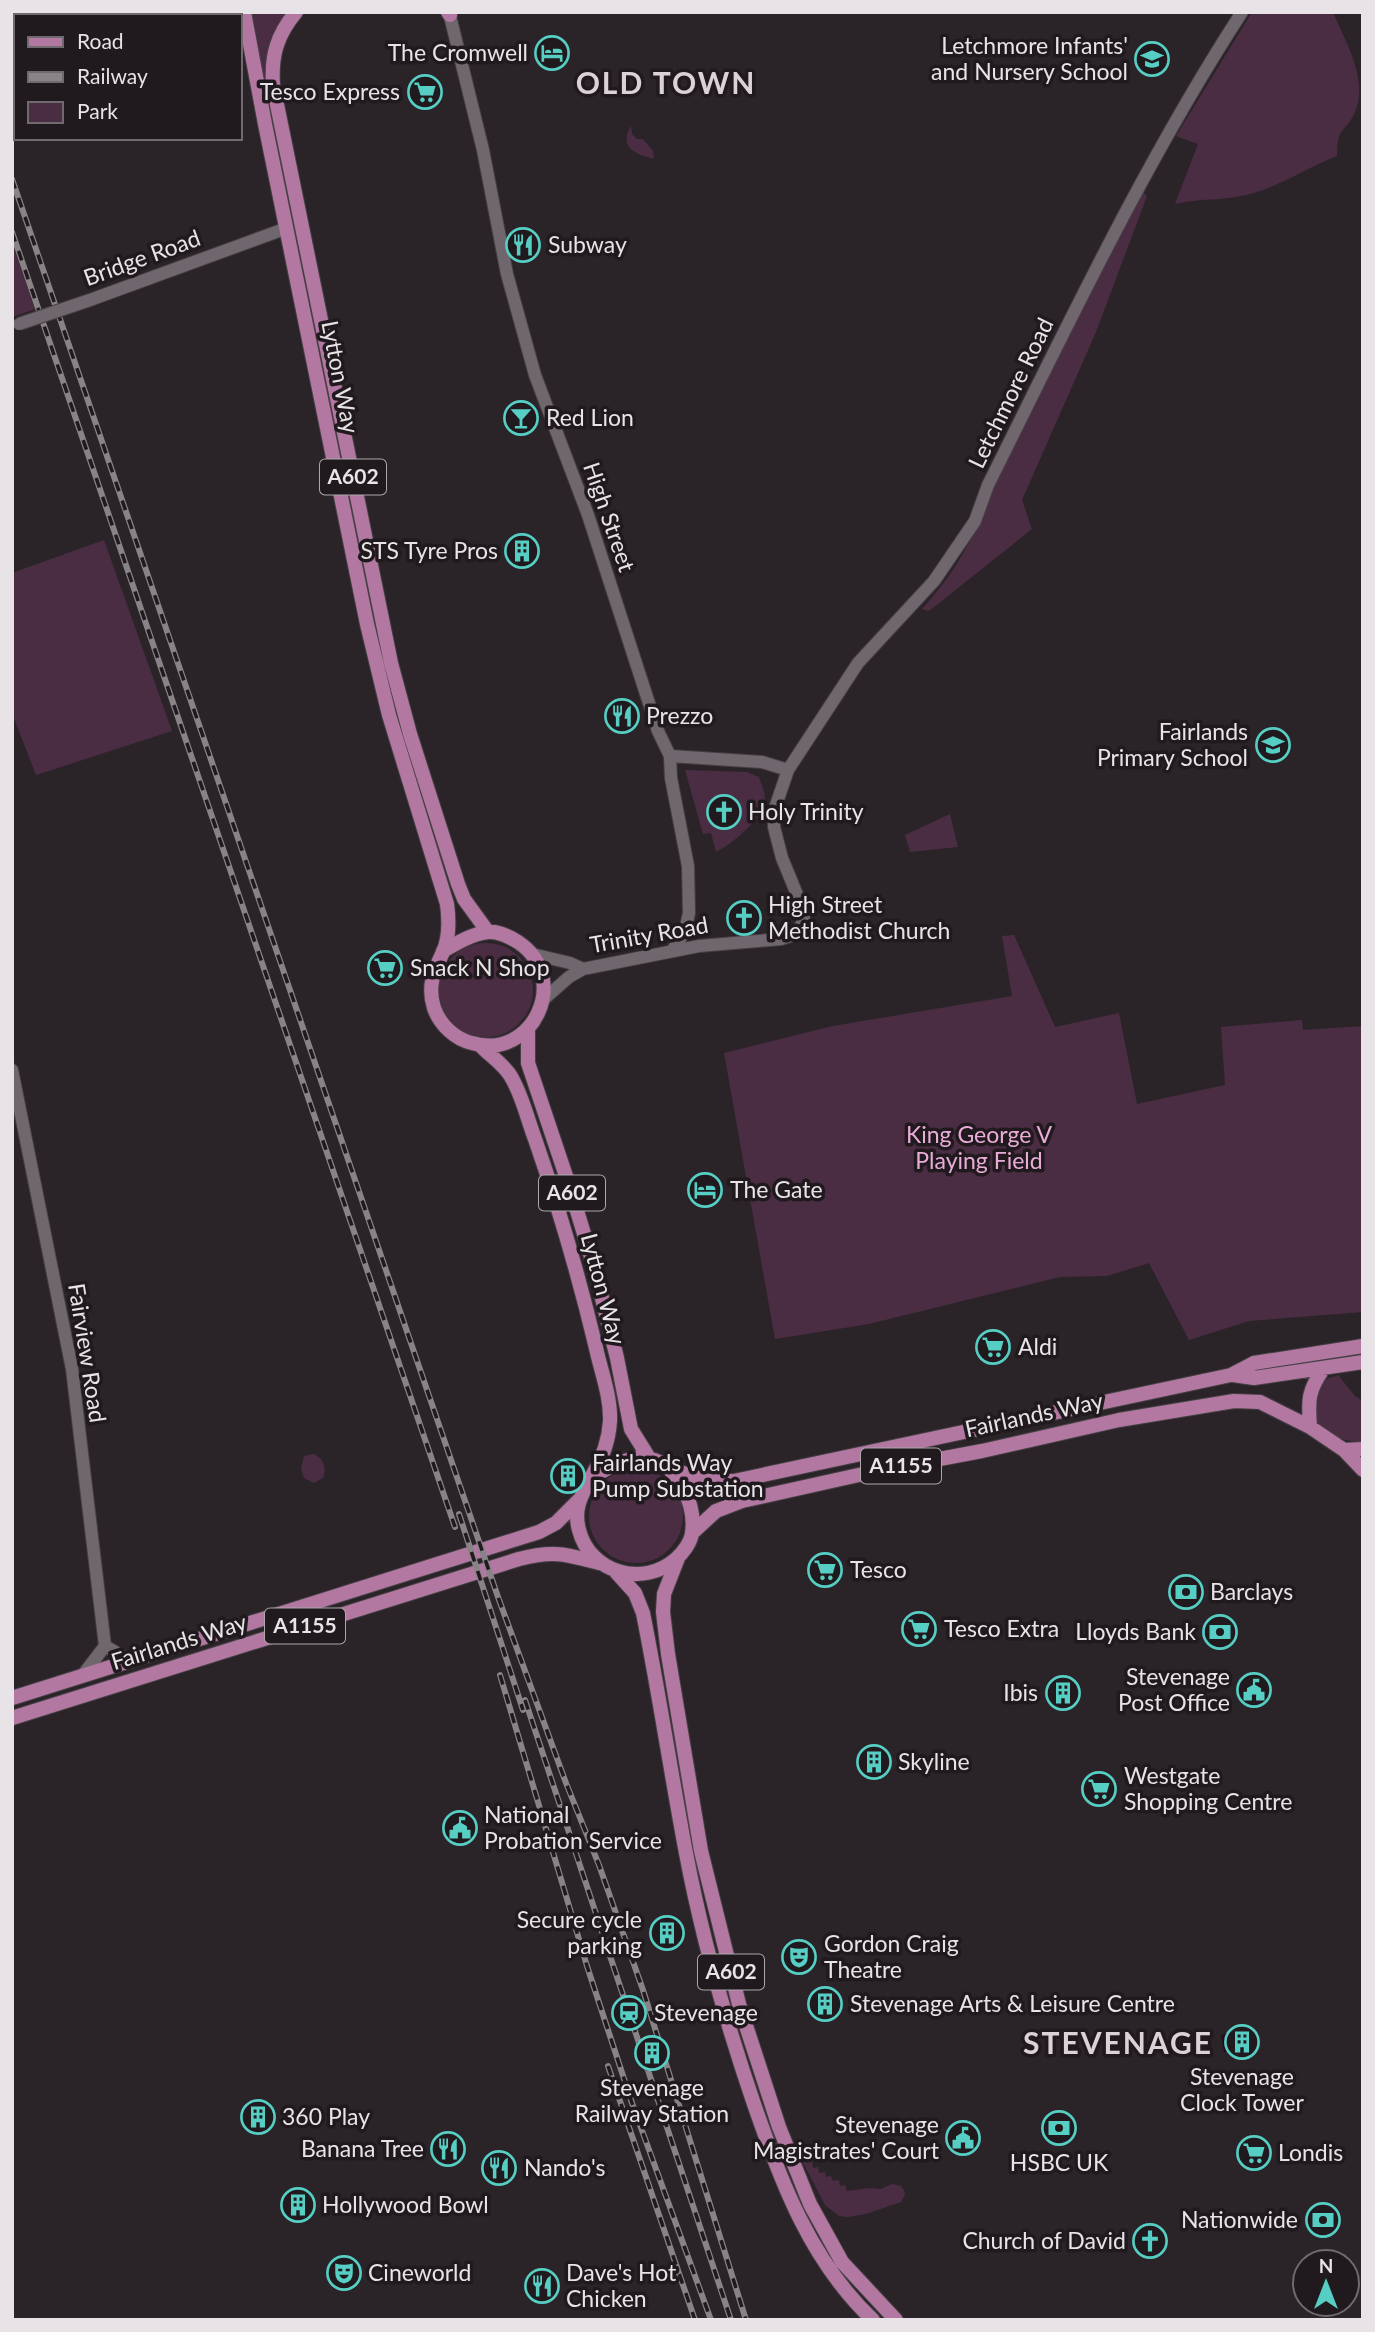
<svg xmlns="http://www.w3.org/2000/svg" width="1375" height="2332" font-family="Lato,sans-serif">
<rect width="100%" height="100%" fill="#2a2428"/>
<path fill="#4b2d43" d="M250,12H289C268,33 263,60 268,87L265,88Z
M1252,12H1333C1345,41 1369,80 1355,112C1346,133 1337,125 1337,156C1305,168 1280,187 1246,195C1222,201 1198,198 1175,204L1198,144L1176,136Z
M631,126L632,134L637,139H643L653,151L654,159C636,154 618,148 631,126Z
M1142,192L1147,196L1096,332L1022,500L1032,529L929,611L922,609C955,572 971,545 987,498Z
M12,243L35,309L12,317Z
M104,540L172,731L36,775L12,713V573Z
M685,770L747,772L759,777C761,784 765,791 765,799C765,817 731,845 716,852L711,833L703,834Z
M950,814L958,847L910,852L905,835Z
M1014,935L1055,1027L1119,1013L1137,1104L1225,1085L1221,1027L1302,1020L1303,1030L1363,1026V1312L1249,1321L1189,1340L1149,1263L1107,1276L1060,1277L869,1324L775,1339L724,1053L833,1026L1012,996L1002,936Z
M439 990a47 47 0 1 1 94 0a47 47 0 1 1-94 0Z
M1338,1375L1355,1396L1363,1401V1442C1347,1442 1317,1435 1314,1415C1313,1407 1317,1394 1318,1386L1324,1380Z
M314,1454C324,1459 327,1469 323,1478L314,1483L304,1478L301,1469L304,1456Z
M589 1516a47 47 0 1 1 94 0a47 47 0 1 1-94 0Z
M793,2143L822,2159L812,2161L813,2168L818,2167L819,2173L825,2172L826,2177L831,2176L833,2181L839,2180L840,2186L845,2185L847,2191L869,2188L881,2189L892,2184L901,2186L904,2190L905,2195L901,2202L866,2214L848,2217L839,2216L825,2205Z"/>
<path fill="#26081f" d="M1248,2031L1251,2047L1224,2052L1221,2035Z"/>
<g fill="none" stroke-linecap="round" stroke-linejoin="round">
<g stroke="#464044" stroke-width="14">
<path id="tertiary" d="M449,12L483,150L507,274L535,375L588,515L658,731L670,756L671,778L688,866L689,913L685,931L672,951
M90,300L287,228
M670,756L762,762L788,770
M532,954L570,963L583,969
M544,999L569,977L583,969L699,946L781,939L796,934L804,920L803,909L782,858L774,827V811L788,770L858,663L934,581L975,521L988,485C1068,325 1144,163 1242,12
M12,1070L72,1369L105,1646L82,1676
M105,1646L131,1661"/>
</g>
<g stroke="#464044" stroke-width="16">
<path id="primary" d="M244,12L265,124L367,624L389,715L447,904C449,919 449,939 443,952C434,971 427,986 434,1008C440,1025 455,1039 472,1043C533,1061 572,978 518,942C510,937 497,931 488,932C472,934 457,943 443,951
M296,12C277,35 271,55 273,85L391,663L410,734L458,884L464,899L488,932
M448,12L450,15
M528,1029V1063L571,1191L595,1270L617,1358L631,1429L649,1458
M480,1045C489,1055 502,1063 510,1075C522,1094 527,1118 535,1139C559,1208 579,1277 596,1348C601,1371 611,1397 610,1421C609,1440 602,1459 592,1476C582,1494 573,1508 579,1530C590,1573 643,1588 676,1559C683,1553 691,1542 692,1533C696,1506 679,1466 651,1459C631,1454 609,1467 592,1477
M1233,1375L1254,1378L1363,1362
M1310,1427C1308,1400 1308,1390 1324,1368
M1344,1450L1363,1470
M671,1469L707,1481H734L1231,1375L1254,1363L1363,1346
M692,1533L716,1511L742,1501L881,1470L982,1451L1119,1420L1234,1401L1260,1402L1310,1427L1344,1450L1363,1449
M678,1558L664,1594L663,1612L668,1654L701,1851L739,2004L779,2127L810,2204L842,2262L896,2320
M616,1572L635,1593L643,1613C659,1693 671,1774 686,1853C702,1938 726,2022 754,2104C781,2182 811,2262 873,2320
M12,1698L539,1532L556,1523L579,1500
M12,1718L519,1559C553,1550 566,1554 599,1563"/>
</g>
<use href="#tertiary" stroke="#6f676d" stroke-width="12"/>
<use href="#primary" stroke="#b278a2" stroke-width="14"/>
<g stroke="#888387" stroke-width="6">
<path id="rail" d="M12,179L498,1597L566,1783L599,1865L643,1990L746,2320
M12,232L455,1527
M459,1514L523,1710
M500,1675L587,1966L632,2103L711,2320
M525,1700L731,2320
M608,2066L695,2320"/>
</g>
<use href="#rail" stroke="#201a1e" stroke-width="3.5" stroke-dasharray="10" stroke-linecap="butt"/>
<g stroke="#464044" stroke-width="14" stroke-linecap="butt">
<path id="tertiary-bridge" d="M19,324L90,300"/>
</g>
<use href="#tertiary-bridge" stroke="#6f676d" stroke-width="12"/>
</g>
<defs>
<g id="hotel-ring" transform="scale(1.75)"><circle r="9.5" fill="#201a1e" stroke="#56cec3" stroke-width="1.5"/><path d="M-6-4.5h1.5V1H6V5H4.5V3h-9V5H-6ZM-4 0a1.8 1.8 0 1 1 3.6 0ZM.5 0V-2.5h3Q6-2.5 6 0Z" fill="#56cec3"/></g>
<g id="school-ring" transform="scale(1.75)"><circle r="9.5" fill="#201a1e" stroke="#56cec3" stroke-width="1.5"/><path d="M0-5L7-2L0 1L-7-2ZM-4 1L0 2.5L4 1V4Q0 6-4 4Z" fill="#56cec3"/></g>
<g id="supermarket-ring" transform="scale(1.75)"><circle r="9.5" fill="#201a1e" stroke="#56cec3" stroke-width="1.5"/><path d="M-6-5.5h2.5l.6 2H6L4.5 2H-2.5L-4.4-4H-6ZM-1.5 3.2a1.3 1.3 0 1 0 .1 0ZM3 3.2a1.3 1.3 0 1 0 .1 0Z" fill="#56cec3"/></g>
<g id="restaurant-ring" transform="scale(1.75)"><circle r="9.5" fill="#201a1e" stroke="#56cec3" stroke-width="1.5"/><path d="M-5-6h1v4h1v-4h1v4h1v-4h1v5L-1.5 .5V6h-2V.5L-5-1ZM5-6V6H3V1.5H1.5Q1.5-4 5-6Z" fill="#56cec3"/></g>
<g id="bar-ring" transform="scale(1.75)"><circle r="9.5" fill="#201a1e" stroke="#56cec3" stroke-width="1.5"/><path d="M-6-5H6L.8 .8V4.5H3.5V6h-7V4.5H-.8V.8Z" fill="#56cec3"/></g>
<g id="building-ring" transform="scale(1.75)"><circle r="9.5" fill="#201a1e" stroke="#56cec3" stroke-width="1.5"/><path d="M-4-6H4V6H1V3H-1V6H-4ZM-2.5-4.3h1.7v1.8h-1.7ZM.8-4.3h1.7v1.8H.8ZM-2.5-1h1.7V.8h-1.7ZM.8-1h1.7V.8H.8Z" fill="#56cec3"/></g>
<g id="church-ring" transform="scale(1.75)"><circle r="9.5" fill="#201a1e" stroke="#56cec3" stroke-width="1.5"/><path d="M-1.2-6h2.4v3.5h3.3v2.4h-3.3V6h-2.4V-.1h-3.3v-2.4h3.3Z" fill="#56cec3"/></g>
<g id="bank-ring" transform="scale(1.75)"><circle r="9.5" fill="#201a1e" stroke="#56cec3" stroke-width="1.5"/><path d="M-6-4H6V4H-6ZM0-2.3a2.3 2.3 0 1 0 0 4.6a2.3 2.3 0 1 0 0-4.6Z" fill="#56cec3"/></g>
<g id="civic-ring" transform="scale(1.75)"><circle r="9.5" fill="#201a1e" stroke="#56cec3" stroke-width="1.5"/><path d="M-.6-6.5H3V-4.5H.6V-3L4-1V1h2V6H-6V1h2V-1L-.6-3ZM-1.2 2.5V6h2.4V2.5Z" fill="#56cec3"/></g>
<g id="theatre-ring" transform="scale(1.75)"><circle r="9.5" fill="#201a1e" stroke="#56cec3" stroke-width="1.5"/><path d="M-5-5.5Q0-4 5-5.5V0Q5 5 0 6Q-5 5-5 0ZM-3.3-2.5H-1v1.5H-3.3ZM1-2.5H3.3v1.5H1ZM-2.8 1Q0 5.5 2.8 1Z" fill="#56cec3"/></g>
<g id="station-ring" transform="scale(1.75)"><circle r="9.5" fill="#201a1e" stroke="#56cec3" stroke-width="1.5"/><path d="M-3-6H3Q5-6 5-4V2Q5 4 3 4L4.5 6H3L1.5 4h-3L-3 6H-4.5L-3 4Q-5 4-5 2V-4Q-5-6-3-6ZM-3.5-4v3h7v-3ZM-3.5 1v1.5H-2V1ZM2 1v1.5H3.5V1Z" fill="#56cec3"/></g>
</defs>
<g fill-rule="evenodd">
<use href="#hotel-ring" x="552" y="53"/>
<use href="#school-ring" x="1152" y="59"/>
<use href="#supermarket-ring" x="425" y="92"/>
<use href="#restaurant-ring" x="523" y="245"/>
<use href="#bar-ring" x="521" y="418"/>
<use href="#building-ring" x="522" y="551"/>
<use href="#restaurant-ring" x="622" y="716"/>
<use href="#school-ring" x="1273" y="745"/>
<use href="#church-ring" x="724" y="812"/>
<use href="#church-ring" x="744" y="918"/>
<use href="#supermarket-ring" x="385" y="968"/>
<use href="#hotel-ring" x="705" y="1190"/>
<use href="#supermarket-ring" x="993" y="1347"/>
<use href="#building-ring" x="568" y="1476"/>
<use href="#supermarket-ring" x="825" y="1570"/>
<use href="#bank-ring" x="1186" y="1592"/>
<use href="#supermarket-ring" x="919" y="1629"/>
<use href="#bank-ring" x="1220" y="1632"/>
<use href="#civic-ring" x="1254" y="1690"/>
<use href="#building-ring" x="1063" y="1693"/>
<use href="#building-ring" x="874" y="1762"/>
<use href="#supermarket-ring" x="1099" y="1789"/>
<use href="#civic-ring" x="460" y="1828"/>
<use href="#building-ring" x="667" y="1933"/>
<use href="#theatre-ring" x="799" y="1957"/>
<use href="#building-ring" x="825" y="2004"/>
<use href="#station-ring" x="629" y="2013"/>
<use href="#building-ring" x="1242" y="2042"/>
<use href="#building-ring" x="652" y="2053"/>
<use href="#building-ring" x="258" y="2117"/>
<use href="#bank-ring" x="1059" y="2128"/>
<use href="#civic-ring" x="963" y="2138"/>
<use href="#restaurant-ring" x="448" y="2149"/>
<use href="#supermarket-ring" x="1254" y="2153"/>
<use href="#restaurant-ring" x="499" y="2168"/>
<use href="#building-ring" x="298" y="2205"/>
<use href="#bank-ring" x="1323" y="2220"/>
<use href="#church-ring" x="1150" y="2241"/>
<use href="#theatre-ring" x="344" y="2273"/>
<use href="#restaurant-ring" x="542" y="2286"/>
</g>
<g text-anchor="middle" stroke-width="7" stroke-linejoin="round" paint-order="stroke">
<g fill="#201a1e" stroke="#aba7aa" stroke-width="2">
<rect x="320" y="459.5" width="66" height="35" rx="5"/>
<rect x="539" y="1175.5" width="66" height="35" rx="5"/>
<rect x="861" y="1448.5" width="80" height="35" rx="5"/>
<rect x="265" y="1608.5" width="80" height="35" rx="5"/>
<rect x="698" y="1954.5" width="66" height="35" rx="5"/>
</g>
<g font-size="21" font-weight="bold" fill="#e7e3e6">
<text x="353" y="484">A602</text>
<text x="572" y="1200">A602</text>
<text x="901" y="1473">A1155</text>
<text x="305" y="1633">A1155</text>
<text x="731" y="1979">A602</text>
</g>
<g font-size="23" fill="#e7e3e6" stroke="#201a1e" text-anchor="start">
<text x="1128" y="54" text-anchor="end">Letchmore Infants'<tspan x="1128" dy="26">and Nursery School</tspan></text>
<text x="528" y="61" text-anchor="end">The Cromwell</text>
<text x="400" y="100" text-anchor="end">Tesco Express</text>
<text x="548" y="253">Subway</text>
<text x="546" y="426">Red Lion</text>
<text x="498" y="559" text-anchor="end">STS Tyre Pros</text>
<text x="646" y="724">Prezzo</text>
<text x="1248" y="740" text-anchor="end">Fairlands<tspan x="1248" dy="26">Primary School</tspan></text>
<text x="748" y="820">Holy Trinity</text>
<text x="768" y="913">High Street<tspan x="768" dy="26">Methodist Church</tspan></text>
<text x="410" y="976">Snack N Shop</text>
<text x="730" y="1198">The Gate</text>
<text x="1018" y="1355">Aldi</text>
<text x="592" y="1471">Fairlands Way<tspan x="592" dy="26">Pump Substation</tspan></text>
<text x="850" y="1578">Tesco</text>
<text x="1210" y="1600">Barclays</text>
<text x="944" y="1637">Tesco Extra</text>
<text x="1196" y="1640" text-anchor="end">Lloyds Bank</text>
<text x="1230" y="1685" text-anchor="end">Stevenage<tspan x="1230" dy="26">Post Office</tspan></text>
<text x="1038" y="1701" text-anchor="end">Ibis</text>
<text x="898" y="1770">Skyline</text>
<text x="1124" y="1784">Westgate<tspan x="1124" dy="26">Shopping Centre</tspan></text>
<text x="484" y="1823">National<tspan x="484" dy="26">Probation Service</tspan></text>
<text x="642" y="1928" text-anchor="end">Secure cycle<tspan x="642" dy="26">parking</tspan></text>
<text x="824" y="1952">Gordon Craig<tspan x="824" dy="26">Theatre</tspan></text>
<text x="850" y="2012">Stevenage Arts &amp; Leisure Centre</text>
<text x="654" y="2021">Stevenage</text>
<text x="1242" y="2085" text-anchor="middle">Stevenage<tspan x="1242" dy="26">Clock Tower</tspan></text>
<text x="652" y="2096" text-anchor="middle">Stevenage<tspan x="652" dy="26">Railway Station</tspan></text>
<text x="282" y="2125">360 Play</text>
<text x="939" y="2133" text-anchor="end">Stevenage<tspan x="939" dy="26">Magistrates' Court</tspan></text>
<text x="424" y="2157" text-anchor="end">Banana Tree</text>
<text x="1278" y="2161">Londis</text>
<text x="1059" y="2171" text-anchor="middle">HSBC UK</text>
<text x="524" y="2176">Nando's</text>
<text x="322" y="2213">Hollywood Bowl</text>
<text x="1298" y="2228" text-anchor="end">Nationwide</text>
<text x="1126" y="2249" text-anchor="end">Church of David</text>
<text x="368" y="2281">Cineworld</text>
<text x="566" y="2281">Dave's Hot<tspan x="566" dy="26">Chicken</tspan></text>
</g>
<g font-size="23" fill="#e7e3e6" stroke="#201a1e">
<text transform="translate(142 258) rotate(-20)" y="8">Bridge Road</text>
<text transform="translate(340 377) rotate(79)" y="8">Lytton Way</text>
<text transform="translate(1011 393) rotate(-64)" y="8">Letchmore Road</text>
<text transform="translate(609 517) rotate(71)" y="8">High Street</text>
<text transform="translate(649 935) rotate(-10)" y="8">Trinity Road</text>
<text transform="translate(603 1289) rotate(75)" y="8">Lytton Way</text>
<text transform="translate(87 1353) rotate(81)" y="8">Fairview Road</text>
<text transform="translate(1034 1415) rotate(-12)" y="8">Fairlands Way</text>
<text transform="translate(179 1642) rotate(-17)" y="8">Fairlands Way</text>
</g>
<g font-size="23" fill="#e9abd7" stroke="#201a1e">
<text x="979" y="1143">King George V<tspan x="979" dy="26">Playing Field</tspan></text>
</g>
<g font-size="30" font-weight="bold" letter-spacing="2" fill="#dbd2d8" stroke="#201a1e">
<text x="666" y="94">OLD TOWN</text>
<text x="1118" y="2054">STEVENAGE</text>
</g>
</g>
<rect width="1375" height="2332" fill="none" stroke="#e7e3e6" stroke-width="28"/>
<rect x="14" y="14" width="228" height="126" fill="#201a1e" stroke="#706a6e" stroke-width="2"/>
<rect x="28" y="37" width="35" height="10" fill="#b278a2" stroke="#706a6e" stroke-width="2"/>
<text x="77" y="49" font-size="21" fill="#e7e3e6">Road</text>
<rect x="28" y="72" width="35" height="10" fill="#888387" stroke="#706a6e" stroke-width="2"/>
<text x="77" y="84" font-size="21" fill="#e7e3e6">Railway</text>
<rect x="28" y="102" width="35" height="21" fill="#4b2d43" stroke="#706a6e" stroke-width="2"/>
<text x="77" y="119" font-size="21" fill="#e7e3e6">Park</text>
<g transform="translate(1326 2283)"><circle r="33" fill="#201a1e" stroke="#706a6e" stroke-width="2"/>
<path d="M0-5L12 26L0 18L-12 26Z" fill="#56cec3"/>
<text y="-10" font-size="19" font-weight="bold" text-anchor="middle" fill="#e7e3e6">N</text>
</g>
</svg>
